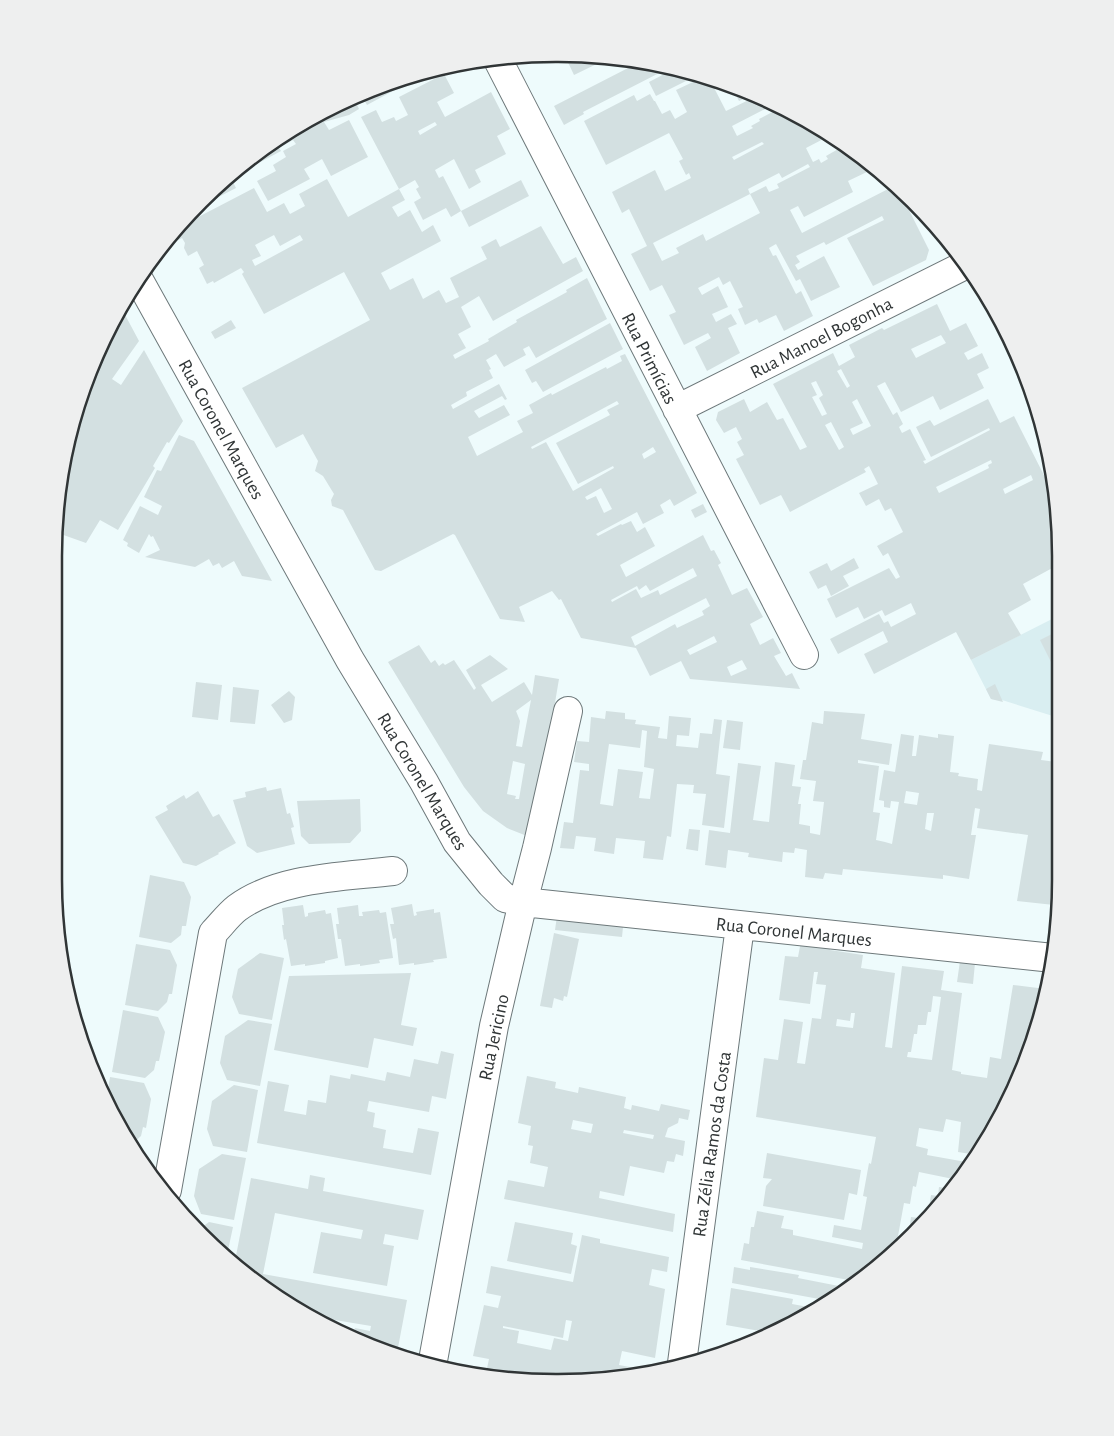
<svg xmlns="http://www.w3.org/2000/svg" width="1114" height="1436" font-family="'Alegreya Sans',sans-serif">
<rect width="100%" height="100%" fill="#eefbfc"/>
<path fill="#d9eef1" d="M1056,617V717L1002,700L991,699L971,660Z"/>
<path fill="#d3e0e1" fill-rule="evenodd" d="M564,54L594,57L607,59L574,75Z
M626,61L655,63L666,67L667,69L583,112L584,114L564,125L554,106L630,67Z
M674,69L710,80L726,111L757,96L773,105L732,126L737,136L753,128L751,126L760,121L759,119L780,108L831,135L806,148L813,162L819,159L821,163L828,159L826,156L840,148L842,152L849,148L863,161L869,171L848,181L853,192L804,217L798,206L790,210L802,233L894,186L899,190L929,250L926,260L873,286L847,238L884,220L882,216L826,245L824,242L796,256L800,262L795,265L798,270L824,256L840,287L811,301L800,279L796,281L776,244L769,248L773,256L776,255L796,294L801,291L813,316L784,331L776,315L759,323L757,319L745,325L738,309L743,307L730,281L723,285L719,277L698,288L702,295L718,286L728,307L712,314L716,322L731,314L737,324L728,328L740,353L707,371L695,347L711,338L708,333L684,345L669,315L676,312L662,285L650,291L631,254L647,246L629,209L622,213L612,192L655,170L665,191L691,178L689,173L686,175L679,161L683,159L669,133L606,165L584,121L634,95L637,101L650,94L654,101H655L662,114L670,110L675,119L687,112L676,90L693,82L692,78L656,96L649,82ZM762,142L764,144L734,160L732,157ZM808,164L810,167L777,184L779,188L769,192L766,186L750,194L760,213L706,241L703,234L676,248L679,253L662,261L653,243L750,194L748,189L779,173L782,178Z
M426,73L367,105L361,94L365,92Z
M444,74L454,93L437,102L445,117L491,92L510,129L497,136L506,154L475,170L481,182L469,189L454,159L435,170L439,178L443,176L461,211L451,217L446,208L423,220L414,202L421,198L416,189L419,187L415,180L399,189L361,117L376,110L382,122L394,117L396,121L408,115L399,97ZM435,122L437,125L420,135L418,131Z
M732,87L750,92L753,94L739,101Z
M354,98L359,109L349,115L324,122L329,130L349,120L368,157L331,176L322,159L304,169L310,179L268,201L257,181L276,171L273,165L286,157L283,151L296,144L293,140L279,148L281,151L231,178L236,188L197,208L225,179L278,138Z
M327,179L348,217L399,189L405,200L392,207L398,217L410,210L422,232L433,225L441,241L381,273L390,290L413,278L423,299L439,290L446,303L459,297L450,278L487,259L481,247L496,239L500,247L541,226L563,264L576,257L583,271L493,321L479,296L461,307L471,327L458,334L466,348L453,355L455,359L489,341L488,339L517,322L516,320L567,292L566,290L587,278L607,319L536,358L529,346L523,349L526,355L504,367L496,354L486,360L491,369L489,370L493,378L466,392L467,396L451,405L453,409L499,384L507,399L505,400L502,396L474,411L479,418L504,405L510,415L468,437L477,456L523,432L517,421L533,413L529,405L551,393L552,395L606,367L607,369L622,361L620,356L625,354L697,493L674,506L670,499L660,505L664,513L643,524L637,512L596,534L598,536L621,524L622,525L631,521L637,532L645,527L655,546L620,565L626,577L703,535L711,551L714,550L721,563L718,565L732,595L747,588L763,617L750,624L760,645L773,638L781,653L774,656L786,676L792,673L800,689L690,679L681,661L650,676L636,648L581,638L561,599L559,600L552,591L519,607L525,622L500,619L455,535L453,534L381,571L375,570L343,510L332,506L331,500L334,494L323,476L315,471L318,461L303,434L276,448L242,388L370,320L344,272L264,314L242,274L244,272L241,268L214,283L213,281L207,284L199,268L204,265L197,251L188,256L184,248L185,243L182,238L164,247L163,245L181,226L254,188L267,212L284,203L290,214L305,206L299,194ZM274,235L280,246L300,235L303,240L255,266L252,260L261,256L255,245ZM617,401L619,404L607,410L610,415L556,443L578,484L613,466L614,468L573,491L546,442L532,449L531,447ZM653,447L656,452L644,459L642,454ZM601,488L612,509L604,513L596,496L587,500L585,497ZM693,568L697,576L660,595L658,590L641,598L636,589L612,602L611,600L637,586L639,590L646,585L650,591ZM706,598L710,606L702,611L704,615L677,628L675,624L635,646L631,637ZM714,636L717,642L690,655L687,650ZM742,660L747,669L731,676L727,667Z
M521,180L529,196L469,227L461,211Z
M937,304L950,331L966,323L978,346L964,353L968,360L982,353L989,368L977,374L984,388L940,410L933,396L901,412L885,382L877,386L893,415L897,412L903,424L899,427L902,433L910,429L926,460L923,461L925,464L990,430L989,428L931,457L916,427L930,420L934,426L988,399L1000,423L1014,416L1056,499V566L1023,584L1031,600L1008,613L1021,635L971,660L956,632L874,674L864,654L888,642L883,631L838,654L830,639L879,614L884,623L888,621L891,627L916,614L911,603L885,616L882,610L864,619L858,607L836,618L827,599L889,568L896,579L900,577L888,553L883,556L877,546L903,532L891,508L885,511L879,499L866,506L859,493L878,484L869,466L864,469L866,472L790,512L781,495L760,505L736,459L744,455L737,442L742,439L736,427L724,433L716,420L718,412L744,399L750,412L767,402L777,420L783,418L800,450L807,447L773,384L833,353L839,366L855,357L849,345L882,328L884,330ZM941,335L946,343L916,358L911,349ZM841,369L850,386L847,388L837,371ZM816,381L823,395L819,398L827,414L822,416L812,397L817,395L811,383ZM857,399L871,426L853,435L850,429L863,423L852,402ZM831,422L844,447L839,450L825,425ZM991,460L992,463L988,465L989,468L939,493L936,487ZM1031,475L1033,480L1005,494L1003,489Z
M123,311L139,341L112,379L121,385L144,350L183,421L169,443L167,442L153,466L155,468L118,530L100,520L86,543L55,532V524L63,473L68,466L65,464L68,444L75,433L70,429L71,426L104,338Z
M231,320L236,328L215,339L211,332Z
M610,323L623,349L543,392L536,381L532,383L525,370Z
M179,435L194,441L272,581L242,576L234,561L222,568L219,563L213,566L209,559L195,567L145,557L160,550L153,536L151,537L149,534L139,553L127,546L128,543L123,540L140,506L158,515L162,506L144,497L157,470L161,471Z
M703,504L707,512L695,518L691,510Z
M854,558L859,568L843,576L849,586L831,596L826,585L818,589L809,572L827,563L831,571Z
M1056,632V672L1040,640Z
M419,645L431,663L435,660L439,666L443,663L445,665L454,660L474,690L476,688L466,670L490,655L508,669L481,685L492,702L524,682L532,695L535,675L559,679L532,838L507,828L483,811L464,787L388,662ZM531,700L522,747L516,746L520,721L516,711ZM513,761L525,764L519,799H515L516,796L507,794Z
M196,682L222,685L218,720L192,717Z
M995,684L1003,702L991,699L986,689Z
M233,687L259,690L255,724L230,722Z
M289,691L295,697L292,720L284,723L271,705Z
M606,711L625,713V719L636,720L635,724L660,727L658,738L667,739L669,716L691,718L689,736L677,735L676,746L698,748L700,733L712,734L714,719L722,720L716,774L730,776L724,828L702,825L706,794L693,793L694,785L677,784L671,837L667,836L663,860L643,858L645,841L616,838L614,854L594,851L596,838L576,836L574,849L560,848L564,822L573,823L580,770L589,771V764L574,762L577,741L589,742L591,717L605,719ZM642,730L647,731L644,767L654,769L650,799L639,798L643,772L618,769L613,806L600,804L609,744L640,748Z
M824,711L865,714L861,739L892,744L889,765L858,760V763L879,766L873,812L880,813L876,840L885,842L892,844L899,802L891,801L890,808L884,807V801L879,800L884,770L895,772L901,734L914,736L912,756H916L919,735L938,738V734L954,736L950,772L959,773L958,776L978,779L977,790L982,791L989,744L1043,752L1041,760L1056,762V890L1054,905L1017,901L1028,835L977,828L980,809L975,808L971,835H976L969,879L943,875V879L843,869L842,875L825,873L823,879L805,877L807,850L795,848L794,853L783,852L782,862L748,857L749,853L728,850L726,868L705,865L709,830L730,833L738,763L761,766L753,820L769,822L775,762L795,765L792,786L801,787L798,804H801L799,824L810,826V833L820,835L824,802L813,801L816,781L800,779L803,760H806L812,722L823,724ZM906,791L919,793L917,805L904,803ZM927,813H934L931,831L925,829Z
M727,720L743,722L740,750L723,748Z
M266,787L267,791L281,788L287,814L290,813L294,827L291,828L295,844L257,853L247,846L233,800L246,797L245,792Z
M198,791L213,817L219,814L236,843L218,853L219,854L196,866L183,863L155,817L168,810L166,806L184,795L186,799Z
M360,799L361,831L350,843L309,844L301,836L297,801Z
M689,829L700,830L698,851L686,849Z
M150,875L184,882L191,897L186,926H182L181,935L171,943L139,937Z
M412,904L414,916L417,915L416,912L434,909V913L440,912L447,958L433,960L434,962L414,965V963L399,965L396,938L393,939L390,924H394L391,908Z
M303,905L305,917L308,916V913L325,910L326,914L331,913L338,958L325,961V963L305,966V964L291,966L286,939L284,940L282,925H284L282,908Z
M358,905L359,916H363L362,912L379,910L380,913L386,912L393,958L379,960L380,963L360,966V964L345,966L341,939H338L336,924H339L337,908Z
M557,916L624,917L622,937L555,930Z
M554,933L579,939L567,997L564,996L563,1001L554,998L552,1008L540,1006Z
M801,941L831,945L830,950L863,955L861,968L895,973L885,1047L892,1048L902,966L944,971L941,990L962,993L952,1070L961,1072V1074L987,1078L990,1057L1001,1059L1013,985L1046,989L1033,1041L985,1139L981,1138L977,1155L958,1152L961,1122L946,1119L943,1132L919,1128L916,1146L928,1149L927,1155L966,1162L964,1169L966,1170L958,1180L919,1172L916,1187L913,1186L910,1204L904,1203L898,1236L901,1237L900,1245L853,1284L854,1281L741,1260L744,1243L749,1244L751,1227H754L757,1211L784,1216L781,1228L793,1230V1235L862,1249L863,1243L832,1237L834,1225L861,1230L867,1197L863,1196L869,1163L871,1164L876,1137L756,1117L764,1058L778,1060L784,1019L803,1022L797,1063L805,1064L812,1018L821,1019L826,985L816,984L818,972H814L810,1004L779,1000L785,956L798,957ZM933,996L941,997L932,1060L907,1057L908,1052H911L914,1034H917L918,1025H926L928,1012H931ZM851,1013H855L853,1028L836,1026L837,1019L850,1021Z
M136,944L170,950L177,965L172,994H169L167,1002L158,1011L125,1005Z
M260,953L284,958L272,1020L239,1014L232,997L238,969Z
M960,961L975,963L973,984L957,982Z
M411,973L401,1025L417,1028L413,1046L374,1038L368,1068L274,1050L289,976Z
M123,1010L158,1017L165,1032L159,1061H156L154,1070L145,1078L112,1072Z
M248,1020L272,1024L260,1086L227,1080L220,1063L225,1036Z
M441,1051L454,1054L446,1099L432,1096L429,1112L369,1101L367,1111L375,1113L373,1127L386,1130L383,1148L413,1153L418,1128L439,1132L431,1175L257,1143L268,1081L289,1085L284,1111L306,1115L308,1100L326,1103L330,1075L350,1079L351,1074L385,1081L387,1072L410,1077L414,1059L438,1064Z
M527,1076L556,1082L555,1088L578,1093L579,1087L626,1097L624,1108L631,1110L632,1105L659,1111L661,1104L690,1110L688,1120L679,1118L678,1123L668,1128L665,1137L685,1141L683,1156L676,1154L674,1162L667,1161L664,1173L630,1166L624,1196L600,1191L599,1198L675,1214L673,1232L504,1199L508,1180L544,1187L548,1167L530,1163L533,1146L528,1145L531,1126L518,1123ZM573,1120L593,1124L591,1133L571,1129ZM624,1130L654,1135L653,1139L623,1133Z
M110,1077L144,1083L151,1099L146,1128L143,1127L141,1136L132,1144L121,1131L107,1096Z
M234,1085L258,1090L247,1152L213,1146L207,1129L212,1101Z
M767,1153L861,1170L857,1195L849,1193L844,1220L763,1206L766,1186L772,1179L763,1178Z
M222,1154L246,1158L234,1220L201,1214L194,1196L199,1169Z
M310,1175L325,1178L323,1191L424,1210L418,1240L385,1234L383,1244L394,1246L387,1286L313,1273L321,1232L361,1239L363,1230L275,1213L263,1274L407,1300L397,1353L347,1332L354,1333L355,1328L370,1331L371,1326L305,1315L235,1261L251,1178L308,1189Z
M939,1187L951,1189L934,1209L929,1207L931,1195L938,1196Z
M911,1217L926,1219L914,1233L909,1232Z
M209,1222L233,1227L227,1255L201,1235L198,1230Z
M515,1222L573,1233L571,1244L577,1246L571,1274L507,1261Z
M582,1235L600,1239V1243L669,1257L667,1272L652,1269L649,1285L665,1289L655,1358L622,1351L619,1365L646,1370L590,1381H524L471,1372V1370L486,1373L489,1359L473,1356L484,1305L498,1308L501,1296L486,1293L491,1266L573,1282ZM566,1320L572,1321L568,1341L554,1338L551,1350L517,1343L519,1331L503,1328V1326L563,1338Z
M734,1267L750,1270V1267L799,1275L798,1278L849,1288L830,1301L732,1283Z
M731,1288L793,1299L792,1304L814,1308L765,1332L726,1325Z"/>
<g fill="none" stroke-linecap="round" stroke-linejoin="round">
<g stroke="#6d787a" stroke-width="30">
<path id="minor" d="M498,60L804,655
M139,280L350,660L424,782L457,842L491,884L505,898L523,902L1053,958
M677,409L965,265
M167,1190L213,933C221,925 228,915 237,908C279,877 343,877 393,871
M682,1363L740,926
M432,1366L494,1026L523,902L537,848L568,711"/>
</g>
<use href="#minor" stroke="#fff" stroke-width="28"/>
</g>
<g text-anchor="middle" stroke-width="4" stroke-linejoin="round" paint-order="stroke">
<g font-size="19" fill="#303536" stroke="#fff">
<text transform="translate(821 337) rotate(-27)" y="7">Rua Manoel Bogonha</text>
<text transform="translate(650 358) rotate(63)" y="7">Rua Primícias</text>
<text transform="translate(222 429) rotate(61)" y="7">Rua Coronel Marques</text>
<text transform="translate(423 781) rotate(59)" y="7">Rua Coronel Marques</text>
<text transform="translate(794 931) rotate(6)" y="7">Rua Coronel Marques</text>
<text transform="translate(493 1037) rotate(-78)" y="7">Rua Jericino</text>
<text transform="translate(711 1144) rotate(-82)" y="7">Rua Zélia Ramos da Costa</text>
</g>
</g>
<path d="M0 0H1114V1436H0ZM556 62H558A494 494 0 0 1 1052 556V880A494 494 0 0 1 558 1374H556A494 494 0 0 1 62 880V556A494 494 0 0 1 556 62Z" fill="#eeefef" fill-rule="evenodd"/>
<path fill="none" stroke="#303536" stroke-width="2.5" d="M556 62H558A494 494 0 0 1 1052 556V880A494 494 0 0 1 558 1374H556A494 494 0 0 1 62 880V556A494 494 0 0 1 556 62Z"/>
</svg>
